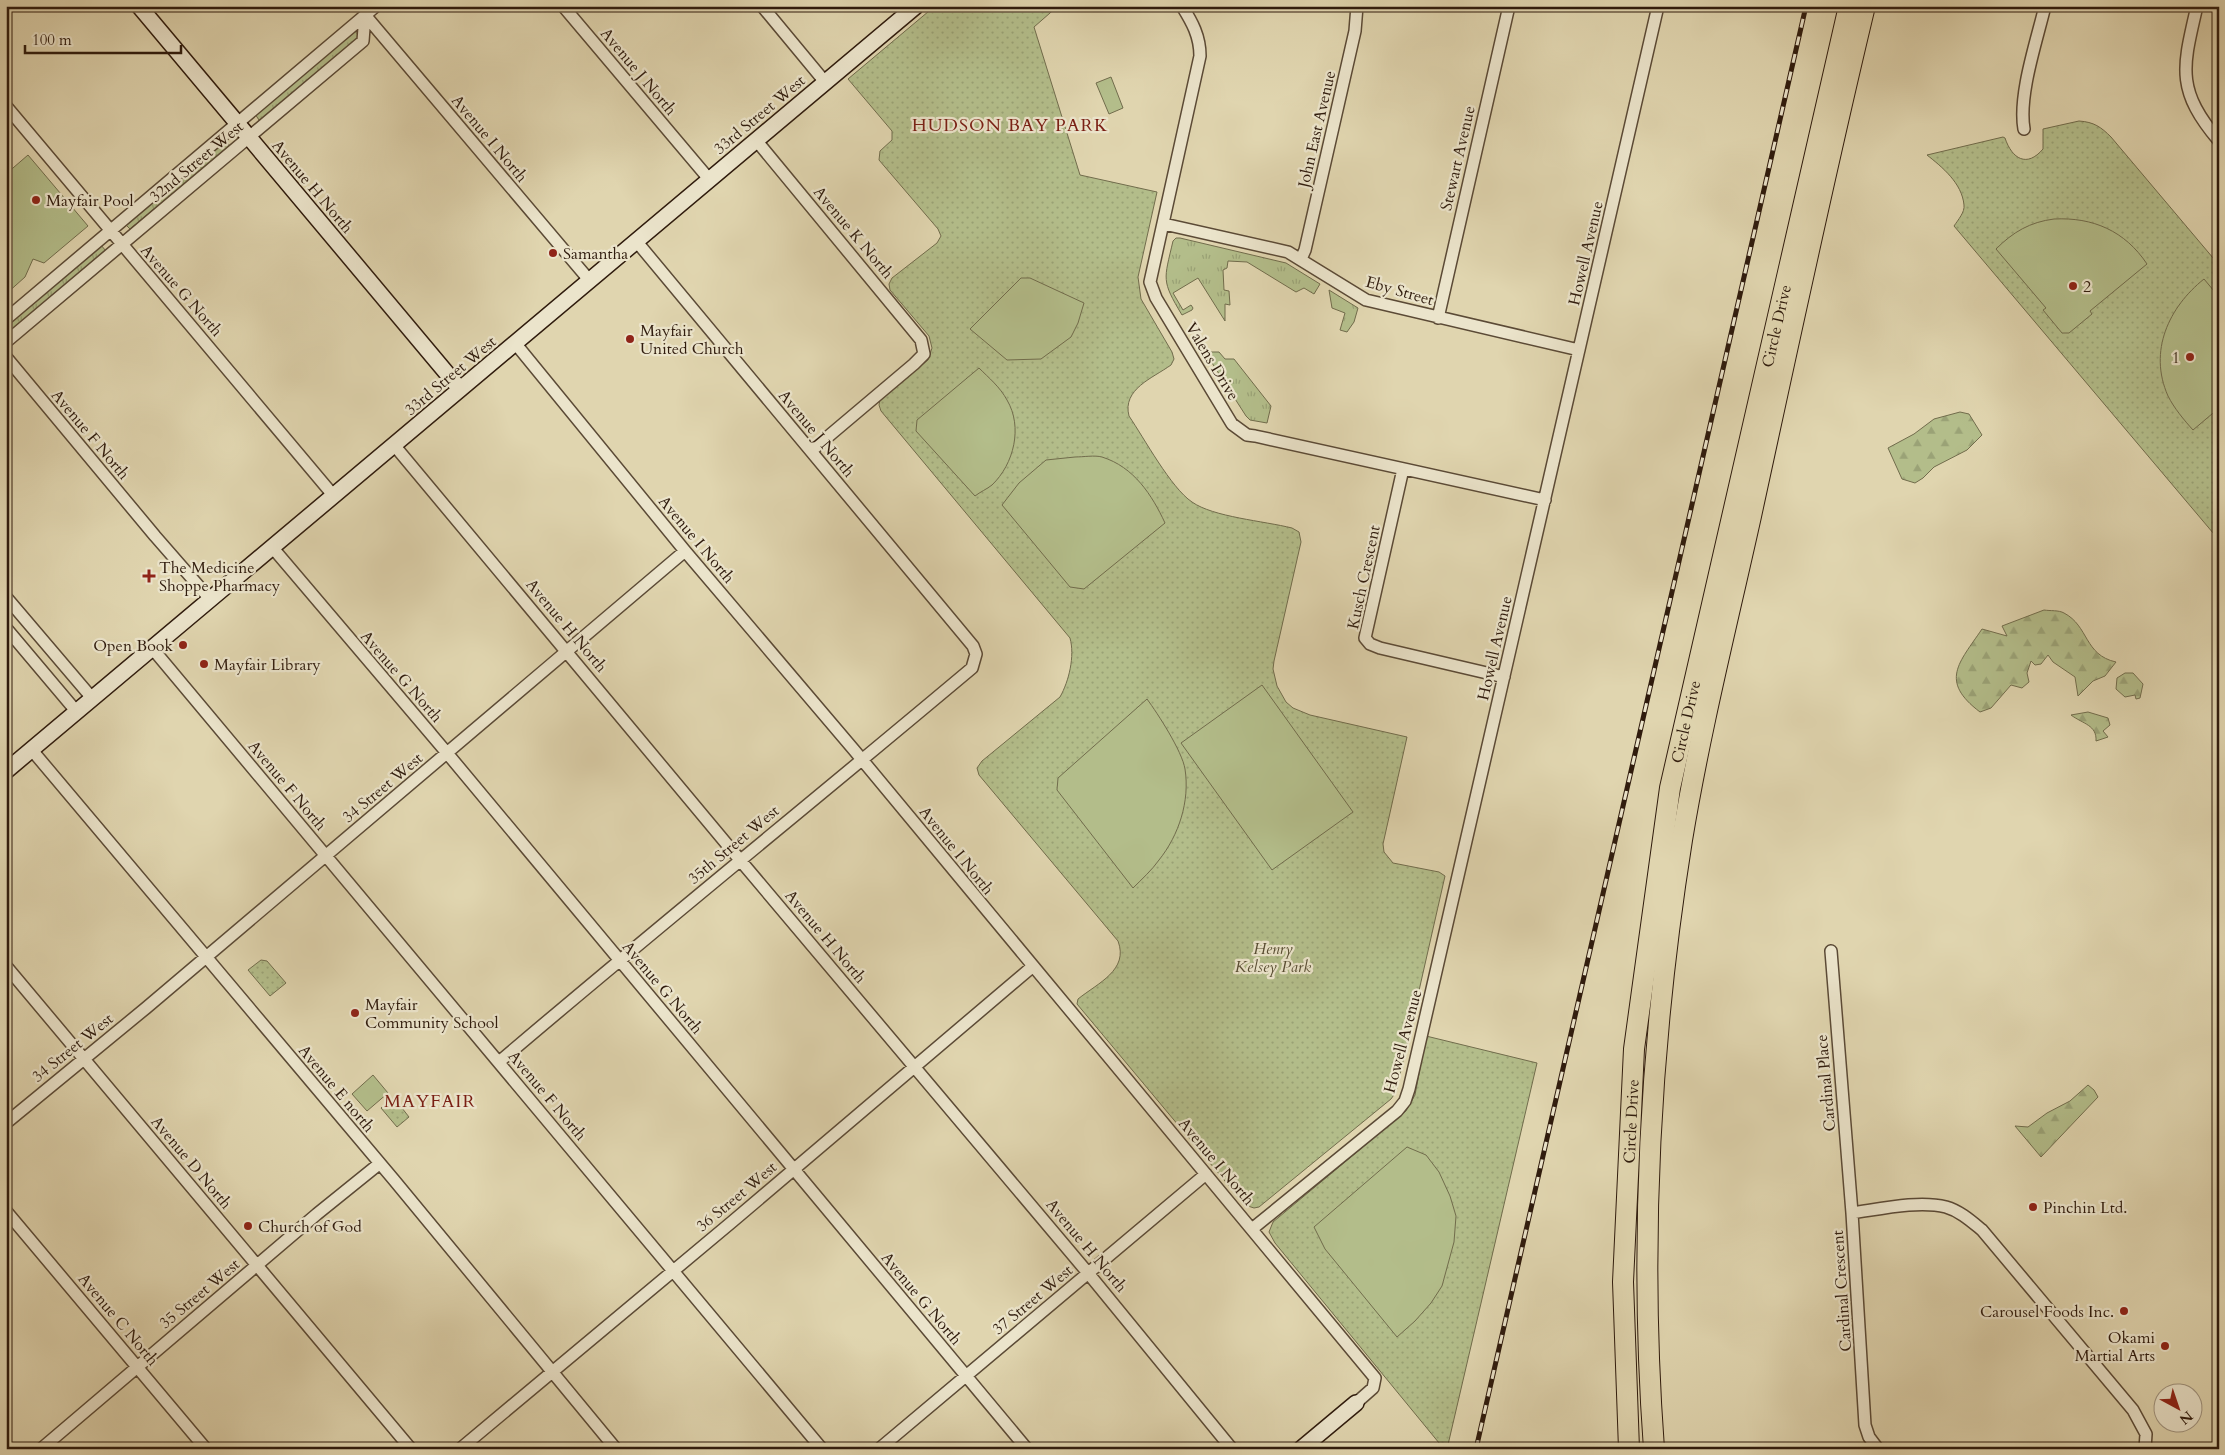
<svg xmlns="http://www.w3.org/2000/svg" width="2225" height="1455" font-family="Cardo,serif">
<defs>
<pattern id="grass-tufts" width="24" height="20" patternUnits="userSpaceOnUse" patternTransform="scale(1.25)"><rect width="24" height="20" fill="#b3bd8a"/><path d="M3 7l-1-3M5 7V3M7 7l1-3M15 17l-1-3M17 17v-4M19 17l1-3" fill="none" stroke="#9aa276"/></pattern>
<pattern id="forest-firs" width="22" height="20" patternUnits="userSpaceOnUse" patternTransform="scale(1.25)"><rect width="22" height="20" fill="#b3bd8a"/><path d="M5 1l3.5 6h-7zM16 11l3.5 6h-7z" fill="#9aa276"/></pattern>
<pattern id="park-dots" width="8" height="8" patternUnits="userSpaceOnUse" patternTransform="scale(1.25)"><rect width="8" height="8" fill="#b3bd8a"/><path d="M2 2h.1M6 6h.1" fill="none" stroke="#9aa276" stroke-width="1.8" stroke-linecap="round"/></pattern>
</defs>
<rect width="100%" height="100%" fill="#e0d5af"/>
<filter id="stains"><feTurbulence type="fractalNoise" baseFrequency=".004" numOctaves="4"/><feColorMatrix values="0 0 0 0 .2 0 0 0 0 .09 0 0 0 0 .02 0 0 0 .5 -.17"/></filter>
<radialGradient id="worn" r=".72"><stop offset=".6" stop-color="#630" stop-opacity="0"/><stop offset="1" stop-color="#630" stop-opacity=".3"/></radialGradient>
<path fill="url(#grass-tufts)" stroke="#716c4c" d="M354,30L360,37L262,120H259L255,114Z
M225,140L230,146L130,229L125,224Z
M1176,238H1180L1286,263L1320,284L1314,294L1304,288L1296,292L1247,262L1228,261L1227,268L1223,270L1224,290L1229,291L1230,305L1225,304V321L1198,278L1173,293L1183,310L1191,305L1193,308L1192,310L1182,315C1161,280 1164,280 1173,241Z
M100,244L106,251L8,333L6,322Z
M1329,290L1358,308L1354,322L1347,332L1340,330L1345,313L1332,308Z
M1205,352H1219L1225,359H1234L1271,406L1267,423L1250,420L1246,416Z"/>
<path fill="url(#forest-firs)" stroke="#716c4c" d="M1960,412L1969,414L1982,435L1967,450L1934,467L1923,478L1915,483L1902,479L1888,448L1914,434L1934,419Z
M2044,610C2050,611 2059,610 2064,613C2089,626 2084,655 2116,662L2105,676L2093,681L2078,696L2075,677L2053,662L2048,655L2041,664L2035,665L2031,661L2027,673L2029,682L2022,688L2011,685L1991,708L1980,712C1939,681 1959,663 1982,629L2007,636L2002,626Z
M2125,673H2133L2143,684L2140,698L2136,699L2135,695L2125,697L2116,689L2117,678Z
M2088,712L2108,718L2110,725L2103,731L2108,737L2096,741C2097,725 2083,724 2071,715Z
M2088,1085L2094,1090L2098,1097L2041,1157L2015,1126L2028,1127L2047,1113L2070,1101Z"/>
<path fill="url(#park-dots)" stroke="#716c4c" d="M935,6H1058L1034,27L1080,175L1157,192L1138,277L1141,299L1172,352L1174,359L1171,365C1153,378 1122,389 1129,416C1144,438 1171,488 1192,502C1213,517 1264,521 1292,528L1299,532L1301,542L1274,661L1273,669L1277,686L1286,702L1293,708L1310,715L1407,737L1383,844L1384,852L1393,863L1439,872L1445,876L1396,1092L1391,1099L1259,1207L1254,1208L1245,1205L1077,1004L1078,999C1098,983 1129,970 1118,941L979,775L977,768L982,761L1060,697C1069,681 1075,656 1070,638L881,411L879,405L880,399L928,360L932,348L929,336L890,290L889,284L892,278L937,243L941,236L938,229L879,160L880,151L892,140V131L848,79Z
M2079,121C2094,122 2101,127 2111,137L2219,265V427L2213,432L2219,439V540L1954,226C1958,220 1965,212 1964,205C1962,183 1942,167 1927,155L2003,137L2005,138C2012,159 2027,168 2043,149V129Z
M261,960L267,961L286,983L270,996L248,970Z
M1426,1036L1537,1063L1447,1449H1444L1275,1243L1269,1232L1273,1222L1406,1111L1415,1095Z
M387,1103H398L409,1117L397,1127L381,1108Z"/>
<path fill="#b3bd8a" stroke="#716c4c" d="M1111,77L1123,108L1109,114L1096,83Z
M28,155L88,226L44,263L33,259L25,277L6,294V174Z
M2054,219C2093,217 2125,231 2147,264L2090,311L2092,314L2069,333H2062L2043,310L2046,308L1996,249C2013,232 2030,222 2054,219Z
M1021,278H1030L1084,303L1078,323L1071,337L1041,359L1007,360L970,329Z
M2204,279L2219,297V408L2193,430C2184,420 2174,408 2168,396C2148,351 2169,307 2204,279Z
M979,368C989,378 1000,387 1007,400C1023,427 1014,464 992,485C987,489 980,492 975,496L916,431L917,420Z
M1075,457C1083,457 1095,455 1102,457C1134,467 1152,495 1165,523L1084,589L1070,587L1002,505L1019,483L1046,460Z
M1262,685L1353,812L1272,870L1181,743Z
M1147,699C1158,714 1182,751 1185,769C1190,801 1179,835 1159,860C1152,870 1142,879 1133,888L1057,790L1058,778Z
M373,1075L388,1093L367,1111L352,1094Z
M1407,1147L1426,1155L1439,1172L1450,1196L1456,1216L1454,1242L1442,1286L1431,1303L1415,1321L1397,1337L1325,1249L1314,1227Z"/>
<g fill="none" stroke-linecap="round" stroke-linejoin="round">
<g stroke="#5b4a36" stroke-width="14">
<path id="street" d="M563,6L709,179
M762,6L825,82
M1182,6C1192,22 1200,36 1200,56L1150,282L1156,298L1232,424L1247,435L1255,436L1545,500
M2197,6C2183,67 2175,89 2219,141
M365,15L590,281
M6,106L333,495
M2024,129C2018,95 2037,40 2045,6
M756,140L921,340L924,354L914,364L811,451
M1164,224L1288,252L1366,300L1579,350
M1301,259L1305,250L1355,31L1357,6
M1438,318L1509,6
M6,319L376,6
M6,342L363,41L365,15
M515,343L685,551L854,750L1375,1378L1373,1388L1356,1403
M6,357L155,536L210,599
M394,445L740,860L1088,1273L1232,1449
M1403,469L1365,638L1370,644L1380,648L1504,677
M272,547L447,753L1027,1449
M6,597L92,698
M6,628L76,711
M152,648L822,1449
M31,749L394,1180L616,1449
M1831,951L1852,1213L1865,1425L1869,1437L1878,1449
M6,966L411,1449
M499,1062C655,929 815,800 972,668L976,654L973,646L637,242
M6,1123L146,1008L685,551
M6,1211L206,1449
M1852,1213C1880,1209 1919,1200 1946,1207C1960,1211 1971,1221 1982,1230L2133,1410L2146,1434L2145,1449
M1252,1229L1397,1111L1405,1101L1409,1089L1658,6
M41,1449L317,1214L379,1164
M460,1449L733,1221L1032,967
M879,1449L1206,1174"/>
</g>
<g stroke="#2f1b0d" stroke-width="18">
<path id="secondary" d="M139,6L460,389
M6,771L916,6
M1301,1449L1356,1403"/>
</g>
<g stroke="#2f1b0d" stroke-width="22">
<g id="highway">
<path id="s1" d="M1629,1449L1623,1282L1634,1049L1670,788L1849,6"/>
<path d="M1654,1449C1639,1246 1650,1041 1682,840C1700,731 1727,624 1751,516C1788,346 1824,176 1865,6"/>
</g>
</g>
<use href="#street" stroke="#ebe4cb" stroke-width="11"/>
<use href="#secondary" stroke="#ebe4cb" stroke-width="15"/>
<use href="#highway" stroke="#e0d5af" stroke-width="20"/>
<g stroke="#2f1b0d" stroke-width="5">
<path id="rail" d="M1476,1449L1806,6"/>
</g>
<use href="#rail" stroke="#ebe4cb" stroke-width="3" stroke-dasharray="9" stroke-linecap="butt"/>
</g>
<g fill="#8f2418" stroke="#ebe4cb" stroke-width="2">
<circle cx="36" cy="200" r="5"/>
<circle cx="553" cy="253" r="5"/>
<circle cx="2073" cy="286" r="5"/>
<circle cx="630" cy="339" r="5"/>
<circle cx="2190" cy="357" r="5"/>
<path d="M146.5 568.5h5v5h5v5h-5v5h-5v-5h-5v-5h5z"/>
<circle cx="183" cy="645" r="5"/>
<circle cx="204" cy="664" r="5"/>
<circle cx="355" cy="1013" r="5"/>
<circle cx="2033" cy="1207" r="5"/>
<circle cx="248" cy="1226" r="5"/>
<circle cx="2124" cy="1311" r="5"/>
<circle cx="2165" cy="1346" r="5"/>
</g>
<g text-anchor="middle" stroke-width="4.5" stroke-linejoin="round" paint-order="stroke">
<g font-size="16" fill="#2f1b0d" stroke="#ebe4cb">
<text transform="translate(639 71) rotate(50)" y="6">Avenue J North</text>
<text transform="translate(759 114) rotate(-40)" y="6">33rd Street West</text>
<text transform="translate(1316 129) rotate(-77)" y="6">John East Avenue</text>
<text transform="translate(490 138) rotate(50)" y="6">Avenue I North</text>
<text transform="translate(1457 158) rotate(-77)" y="6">Stewart Avenue</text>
<text transform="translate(196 161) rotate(-40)" y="6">32nd Street West</text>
<text transform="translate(313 186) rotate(50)" y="6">Avenue H North</text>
<text transform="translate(854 232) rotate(50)" y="6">Avenue K North</text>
<text transform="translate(1585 253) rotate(-77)" y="6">Howell Avenue</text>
<text transform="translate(182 290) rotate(49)" y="6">Avenue G North</text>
<text transform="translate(1400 290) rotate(16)" y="6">Eby Street</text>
<text dy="6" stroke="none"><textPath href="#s1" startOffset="1138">Circle Drive</textPath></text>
<text transform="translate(1213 361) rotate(59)" y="6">Valens Drive</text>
<text transform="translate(450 375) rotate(-40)" y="6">33rd Street West</text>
<text transform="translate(817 433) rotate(50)" y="6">Avenue J North</text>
<text transform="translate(91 434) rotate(50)" y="6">Avenue F North</text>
<text transform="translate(697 539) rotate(50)" y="6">Avenue I North</text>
<text transform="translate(1363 577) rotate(-78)" y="6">Kusch Crescent</text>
<text transform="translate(567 625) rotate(50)" y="6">Avenue H North</text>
<text transform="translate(1494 648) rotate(-77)" y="6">Howell Avenue</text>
<text transform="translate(402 676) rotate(49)" y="6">Avenue G North</text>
<text dy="6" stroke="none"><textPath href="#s1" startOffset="732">Circle Drive</textPath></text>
<text transform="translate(288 785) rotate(50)" y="6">Avenue F North</text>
<text transform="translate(382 787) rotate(-40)" y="6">34 Street West</text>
<text transform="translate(733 844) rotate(-40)" y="6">35th Street West</text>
<text transform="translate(957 850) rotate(51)" y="6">Avenue I North</text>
<text transform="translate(826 936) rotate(50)" y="6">Avenue H North</text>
<text transform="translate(663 987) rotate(50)" y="6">Avenue G North</text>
<text transform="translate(1402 1041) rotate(-75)" y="6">Howell Avenue</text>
<text transform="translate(72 1047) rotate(-39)" y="6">34 Street West</text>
<text transform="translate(1825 1083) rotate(-95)" y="6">Cardinal Place</text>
<text transform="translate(337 1088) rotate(50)" y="6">Avenue E north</text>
<text transform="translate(548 1095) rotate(50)" y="6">Avenue F North</text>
<text dy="6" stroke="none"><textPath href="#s1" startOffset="328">Circle Drive</textPath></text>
<text transform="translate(1217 1161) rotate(50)" y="6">Avenue I North</text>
<text transform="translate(192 1162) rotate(50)" y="6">Avenue D North</text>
<text transform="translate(736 1196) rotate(-40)" y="6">36 Street West</text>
<text transform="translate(1087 1245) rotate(50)" y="6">Avenue H North</text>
<text transform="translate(1841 1291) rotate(-94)" y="6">Cardinal Crescent</text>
<text transform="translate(199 1293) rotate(-40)" y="6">35 Street West</text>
<text transform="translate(922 1298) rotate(50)" y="6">Avenue G North</text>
<text transform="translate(1032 1299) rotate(-40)" y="6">37 Street West</text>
<text transform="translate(119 1319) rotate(50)" y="6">Avenue C North</text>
</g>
<g font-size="16" fill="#2f1b0d" stroke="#ebe4cb" text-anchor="start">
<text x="46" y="206">Mayfair Pool</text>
<text x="563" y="259">Samantha</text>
<text x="2083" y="292">2</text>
<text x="640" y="336">Mayfair<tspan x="640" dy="18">United Church</tspan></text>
<text x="2180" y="363" text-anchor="end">1</text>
<text x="159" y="573">The Medicine<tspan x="159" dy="18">Shoppe Pharmacy</tspan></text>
<text x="173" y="651" text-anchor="end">Open Book</text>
<text x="214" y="670">Mayfair Library</text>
<text x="365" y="1010">Mayfair<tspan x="365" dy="18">Community School</tspan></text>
<text x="2043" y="1213">Pinchin Ltd.</text>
<text x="258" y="1232">Church of God</text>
<text x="2114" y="1317" text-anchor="end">Carousel Foods Inc.</text>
<text x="2155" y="1343" text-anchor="end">Okami<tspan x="2155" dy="18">Martial Arts</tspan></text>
</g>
<g font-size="16" font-style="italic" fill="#574c32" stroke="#ebe4cb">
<text x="1273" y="954">Henry<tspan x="1273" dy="18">Kelsey Park</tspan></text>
</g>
<g font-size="18" letter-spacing="1" fill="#7a1f14" stroke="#ebe4cb">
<text x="1010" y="131">HUDSON BAY PARK</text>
<text x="430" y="1107">MAYFAIR</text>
</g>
</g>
<rect width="2225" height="1455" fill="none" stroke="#e0d5af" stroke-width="25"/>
<rect x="8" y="8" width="2210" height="1440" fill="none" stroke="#2f1b0d" stroke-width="2.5"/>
<rect x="12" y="12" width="2200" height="1430" fill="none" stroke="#2f1b0d"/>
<g transform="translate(2178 1408) rotate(140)"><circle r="24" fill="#ebe4cb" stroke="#a0947f"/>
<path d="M0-4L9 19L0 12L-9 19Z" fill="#8f2418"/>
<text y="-8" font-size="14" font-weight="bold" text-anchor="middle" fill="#2f1b0d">N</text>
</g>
<path d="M25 45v8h156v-8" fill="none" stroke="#2f1b0d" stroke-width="2.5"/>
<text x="32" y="45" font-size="15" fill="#2f1b0d" stroke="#ebe4cb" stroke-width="4" paint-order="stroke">100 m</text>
<rect width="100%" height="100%" filter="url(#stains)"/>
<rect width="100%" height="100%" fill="url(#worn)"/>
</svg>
